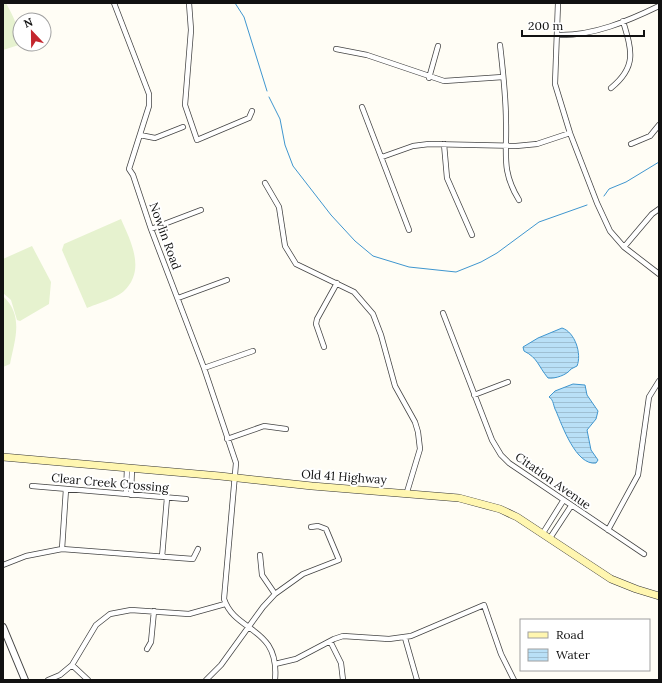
<svg xmlns="http://www.w3.org/2000/svg" width="662" height="683" font-family="Lora,serif">
<defs>
<pattern id="water-rules" width="6" height="5" patternUnits="userSpaceOnUse"><rect width="6" height="5" fill="#b9e0f7"/><path d="M0 2.5h6" fill="none" stroke="#9ebfd3"/></pattern>
</defs>
<rect width="100%" height="100%" fill="#fffdf5"/>
<path fill="#e6f2cf" d="M3,3H6C13,16 20,29 20,44H22L3,50Z
M121,219C131,242 146,270 124,291C117,298 96,304 87,308L62,250L64,244Z
M32,246L51,282L49,304L20,321L17,320L11,300L3,293V259Z
M3,296C24,316 15,339 10,364L3,367Z"/>
<path fill="url(#water-rules)" stroke="#3f96cf" d="M562,328C575,332 582,354 577,366L571,369C567,375 555,379 548,378C538,366 538,358 524,351L523,347L538,338Z
M573,384L585,385L587,395L598,411L596,419L587,430L591,450L598,460L596,463C576,466 562,425 556,411C553,406 554,400 549,397L555,391Z"/>
<g fill="none" stroke-linecap="round" stroke-linejoin="round">
<path stroke="#3f96cf" stroke-width="1" d="M235,3L244,17L267,91
M269,97L280,119L285,145L293,166L331,215L355,241L373,256L409,267L456,272L481,262L497,253L539,222L587,205
M604,196L609,189L626,182L659,162"/>
<g stroke="#444" stroke-width="6">
<path id="minor" d="M114,3L149,94V106L129,169L133,175L151,229L204,368L236,463L224,599C235,633 280,626 275,680
M189,3L191,30L185,105L197,140L249,118L252,111
M558,3L555,84L570,133L597,203L610,231L624,247L659,274
M558,35C593,36 628,21 659,6
M500,45C503,71 506,96 506,122C507,154 501,171 519,200
M336,49L367,55L444,81L503,77
M429,78L438,46
M611,88C637,67 632,51 623,21
M362,107L409,230
M140,135L155,138L183,127
M444,144L447,178L472,235
M631,144L650,136L659,125
M382,157L413,146L429,144L516,146L537,144L570,133
M265,183L279,207L285,246L296,264L354,292L373,314L381,335L395,386L415,422L418,432L420,449L407,492
M151,229L201,210
M624,247L652,214L659,209
M178,298L227,280
M443,313L492,440L501,455L509,463L644,554
M324,347L316,324L317,319L337,283
M204,368L253,351
M474,395L508,382
M227,439L264,426L286,429
M32,486L186,499
M126,494L127,468
M131,495L132,468
M608,530L638,475L649,397L659,381
M543,533L563,501
M550,538L571,506
M62,549L66,489
M260,555L262,575L275,594
M162,557L167,498
M3,565L26,556L62,549L193,559L198,549
M405,638L417,680
M330,641L341,663L343,680
M147,649L151,642L154,611
M275,664L296,659L334,639L343,636L389,639L411,636L484,605L501,654L514,680
M72,665L88,680
M48,680L60,675L72,665L96,625L110,614L131,610L189,614L225,604
M206,680L221,665L263,607L275,594L303,574L339,560L326,529L318,526L311,527"/>
</g>
<g stroke="#444" stroke-width="8">
<path id="tertiary" d="M3,627L25,680"/>
</g>
<g stroke="#333" stroke-width="8">
<path id="secondary" d="M3,457L220,476L312,486L459,498L500,509L517,517L611,579L636,589L659,596"/>
</g>
<use href="#minor" stroke="#fff" stroke-width="4.5"/>
<use href="#tertiary" stroke="#fff" stroke-width="6"/>
<use href="#secondary" stroke="#fff6b0" stroke-width="7"/>
</g>
<g text-anchor="middle" stroke-width="4" stroke-linejoin="round" paint-order="stroke">
<g font-size="12" fill="#111" stroke="#fff">
<text transform="translate(165 236) rotate(70)" y="4">Nowlin Road</text>
<text transform="translate(344 477) rotate(4)" y="4">Old 41 Highway</text>
<text transform="translate(553 481) rotate(35)" y="4">Citation Avenue</text>
<text transform="translate(110 483) rotate(5)" y="4">Clear Creek Crossing</text>
</g>
</g>
<rect width="662" height="683" fill="none" stroke="#111111" stroke-width="8"/>
<rect x="520" y="619" width="130" height="52" fill="#ffffff" stroke="#a0a0a0"/>
<rect x="528" y="632" width="20" height="6" fill="#fff6b0" stroke="#a0a0a0"/>
<text x="556" y="639" font-size="12" fill="#111111">Road</text>
<rect x="528" y="649" width="20" height="12" fill="url(#water-rules)" stroke="#a0a0a0"/>
<text x="556" y="659" font-size="12" fill="#111111">Water</text>
<g transform="translate(32 32) rotate(338)"><circle r="19" fill="#ffffff" stroke="#a0a0a0"/>
<path d="M0-3L7 15L0 10L-7 15Z" fill="#c4262e"/>
<text y="-6" font-size="11" font-weight="bold" text-anchor="middle" fill="#111111">N</text>
</g>
<path d="M522 30v6h122v-6" fill="none" stroke="#111111" stroke-width="2"/>
<text x="528" y="30" font-size="12" fill="#111111" stroke="#ffffff" stroke-width="3" paint-order="stroke">200 m</text>
</svg>
